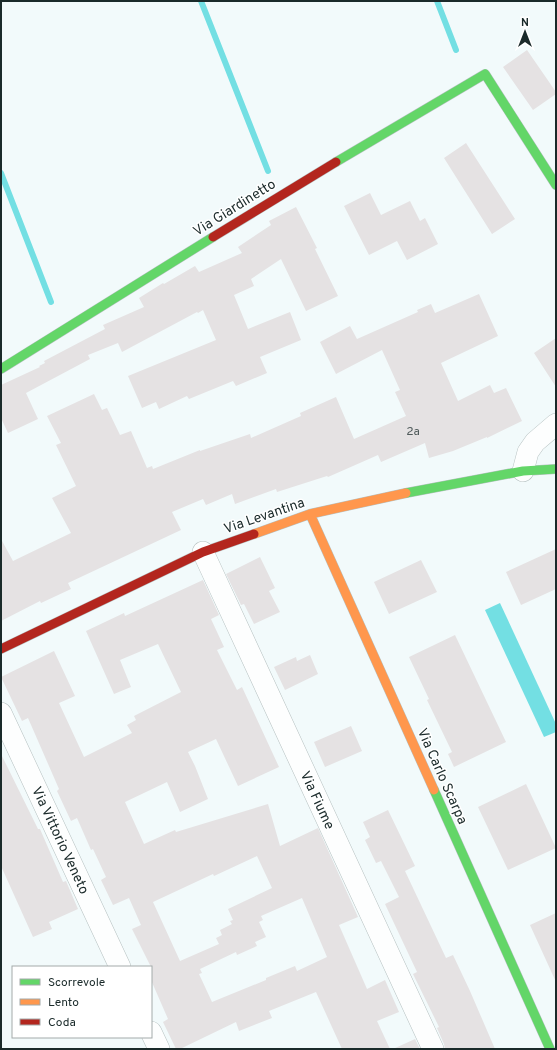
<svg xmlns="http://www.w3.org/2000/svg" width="557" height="1050" font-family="Overpass,sans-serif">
<rect width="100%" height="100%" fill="#f2fafb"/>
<path fill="#73dfe3" d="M500,603L556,724V732L544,737L485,610Z"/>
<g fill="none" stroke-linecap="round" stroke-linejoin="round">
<path stroke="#73dfe3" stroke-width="6" d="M201,1L268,171
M437,1L456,50
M1,173L51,302"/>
</g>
<path fill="#e5e2e3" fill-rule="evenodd" d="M527,50L556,92V94L533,110L503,67Z
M466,143L515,219L492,234L444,158Z
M370,193L381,215L410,201L420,221L425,218L438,244L407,260L397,241L369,255L344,206Z
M296,207L317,248L315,249L338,296L306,311L281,259L251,279L254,286L234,295L248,329L290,312L301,340L260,357L267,373L236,386L233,381L189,399L187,396L159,409L156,402L142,408L128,376L216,340L203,310L198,313L197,312L122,352L118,343L88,355L90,359L26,393L38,419L8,433L1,418V385L40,367L39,366L45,363L44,361L105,329L103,325L144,307L139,298L163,283L164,284L195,266L199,272L242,253L238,247L271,225L269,221Z
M479,294L498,336L441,363L458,401L490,385L494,393L506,388L522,421L487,438V437L453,451L429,458L425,443L381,462L378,455L328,477L327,476L277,492L276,489L235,504L232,494L206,505L203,499L172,512L181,530L68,583L71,589L41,603L40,601L1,621V539L13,561L71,533L52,498L76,486L56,445L61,443L47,416L94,394L102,410L107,408L120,435L131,431L147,468L152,466L153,469L200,450V451L250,434L251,438L301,416L300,413L336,397L354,439L406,416L395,392L400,390L382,350L336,374L320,342L350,326L357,339L418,312L417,310L431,304L435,313Z
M556,338V387L534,353Z
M556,549V589L521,605L506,572Z
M260,557L275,588L269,591L280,612L254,624L244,604L241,605L226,574Z
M421,560L437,592L389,614L374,582Z
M203,580L219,615L211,619L224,647L217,650L237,690L242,687L279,767L238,786L216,739L188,752L195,766L208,799L180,812L167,782L125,802L144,844L175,830L176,832L268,804L280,846L318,828L358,917L339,925L367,989L385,980L399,1012L377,1021L390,1049H342L316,992L269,1011L272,1018L239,1031L236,1022L180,1049H176L163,1022L168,1019L151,980V967L132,929L141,925L129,898L113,905L101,880L106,877L93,849L91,850L77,818L71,821L57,791L59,789L28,718L22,721L1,677L54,651L75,696L59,703L84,757L132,733L127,725L136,720L134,716L181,692L158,644L120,660L131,687L114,694L86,631L124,613L125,616ZM257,856L272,888L228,909L233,920L230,921L232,924L220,930L222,935L216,938L219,944L180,961L153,902L213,874L214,876ZM302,898L327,957L297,971L295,966L266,978V980L212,1002L199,974L202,973L200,969L236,952L237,955L257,946L255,942L266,937L259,922L263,920L261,916Z
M455,635L506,742L454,767L448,754L452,752L427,700L429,699L409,657Z
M310,655L318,674L285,690L274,667L296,657L297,661Z
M351,726L362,751L325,767L314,742Z
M1,754L38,829H40L63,882L66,881L78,909L49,922L52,929L33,937L1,866Z
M526,784L556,848L508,870L478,807Z
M388,810L415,866L405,871L446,958L453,955L470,991L495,1049H445L444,1044L437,1028L439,1027L413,974L417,972L385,904L399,897L381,861L376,863L365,840L370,837L363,822Z
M556,913V982L530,925Z
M415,1039L420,1049H393Z"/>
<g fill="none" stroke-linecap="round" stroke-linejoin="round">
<g stroke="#b6c1c1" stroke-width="22">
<path id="street" d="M523,471L528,452L535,442L556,424
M203,552L433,1049
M1,713L120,967
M151,1032L159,1049"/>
</g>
<g stroke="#b6c1c1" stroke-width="10">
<path id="fast" d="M336,162L485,74L556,185
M1,369L213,237
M406,493L523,471L556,469
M434,790L550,1049"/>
</g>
<g stroke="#b6c1c1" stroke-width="10">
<path id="slow" d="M310,514L434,790
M254,534L310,514L406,493"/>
</g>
<g stroke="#b6c1c1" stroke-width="10">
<path id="jam" d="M213,237L336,162
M1,649L203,552L254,534"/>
</g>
<use href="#street" stroke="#fdfefe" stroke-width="21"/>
<use href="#fast" stroke="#63d668" stroke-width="9"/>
<use href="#slow" stroke="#ff974d" stroke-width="9"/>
<use href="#jam" stroke="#b3261e" stroke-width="9"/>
</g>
<g text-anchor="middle" stroke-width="3" stroke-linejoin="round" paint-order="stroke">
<g font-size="12" fill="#505b5b">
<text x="413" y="435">2a</text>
</g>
<g font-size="14" fill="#1a2a2a" stroke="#fff">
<text transform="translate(234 207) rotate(-32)" y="5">Via Giardinetto</text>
<text transform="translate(264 515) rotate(-19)" y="5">Via Levantina</text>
<text transform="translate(443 776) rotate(66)" y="5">Via Carlo Scarpa</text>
<text transform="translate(318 800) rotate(65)" y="5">Via Fiume</text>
<text transform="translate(61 840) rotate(65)" y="5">Via Vittorio Veneto</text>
</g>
</g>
<rect width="557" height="1050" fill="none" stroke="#1a2a2a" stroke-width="4"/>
<rect x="12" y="966" width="140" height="72" fill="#ffffff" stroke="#a3aaaa"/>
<rect x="20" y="979" width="20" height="6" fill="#63d668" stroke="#a3aaaa"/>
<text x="48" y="986" font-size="12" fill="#1a2a2a">Scorrevole</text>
<rect x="20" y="999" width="20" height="6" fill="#ff974d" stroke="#a3aaaa"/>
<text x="48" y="1006" font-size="12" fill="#1a2a2a">Lento</text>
<rect x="20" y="1019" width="20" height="6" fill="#b3261e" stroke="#a3aaaa"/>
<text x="48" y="1026" font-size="12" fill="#1a2a2a">Coda</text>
<g transform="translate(525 32)" stroke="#ffffff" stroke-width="3" paint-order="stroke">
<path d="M0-3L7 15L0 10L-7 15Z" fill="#1a2a2a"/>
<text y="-6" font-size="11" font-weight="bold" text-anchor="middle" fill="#1a2a2a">N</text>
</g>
</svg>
